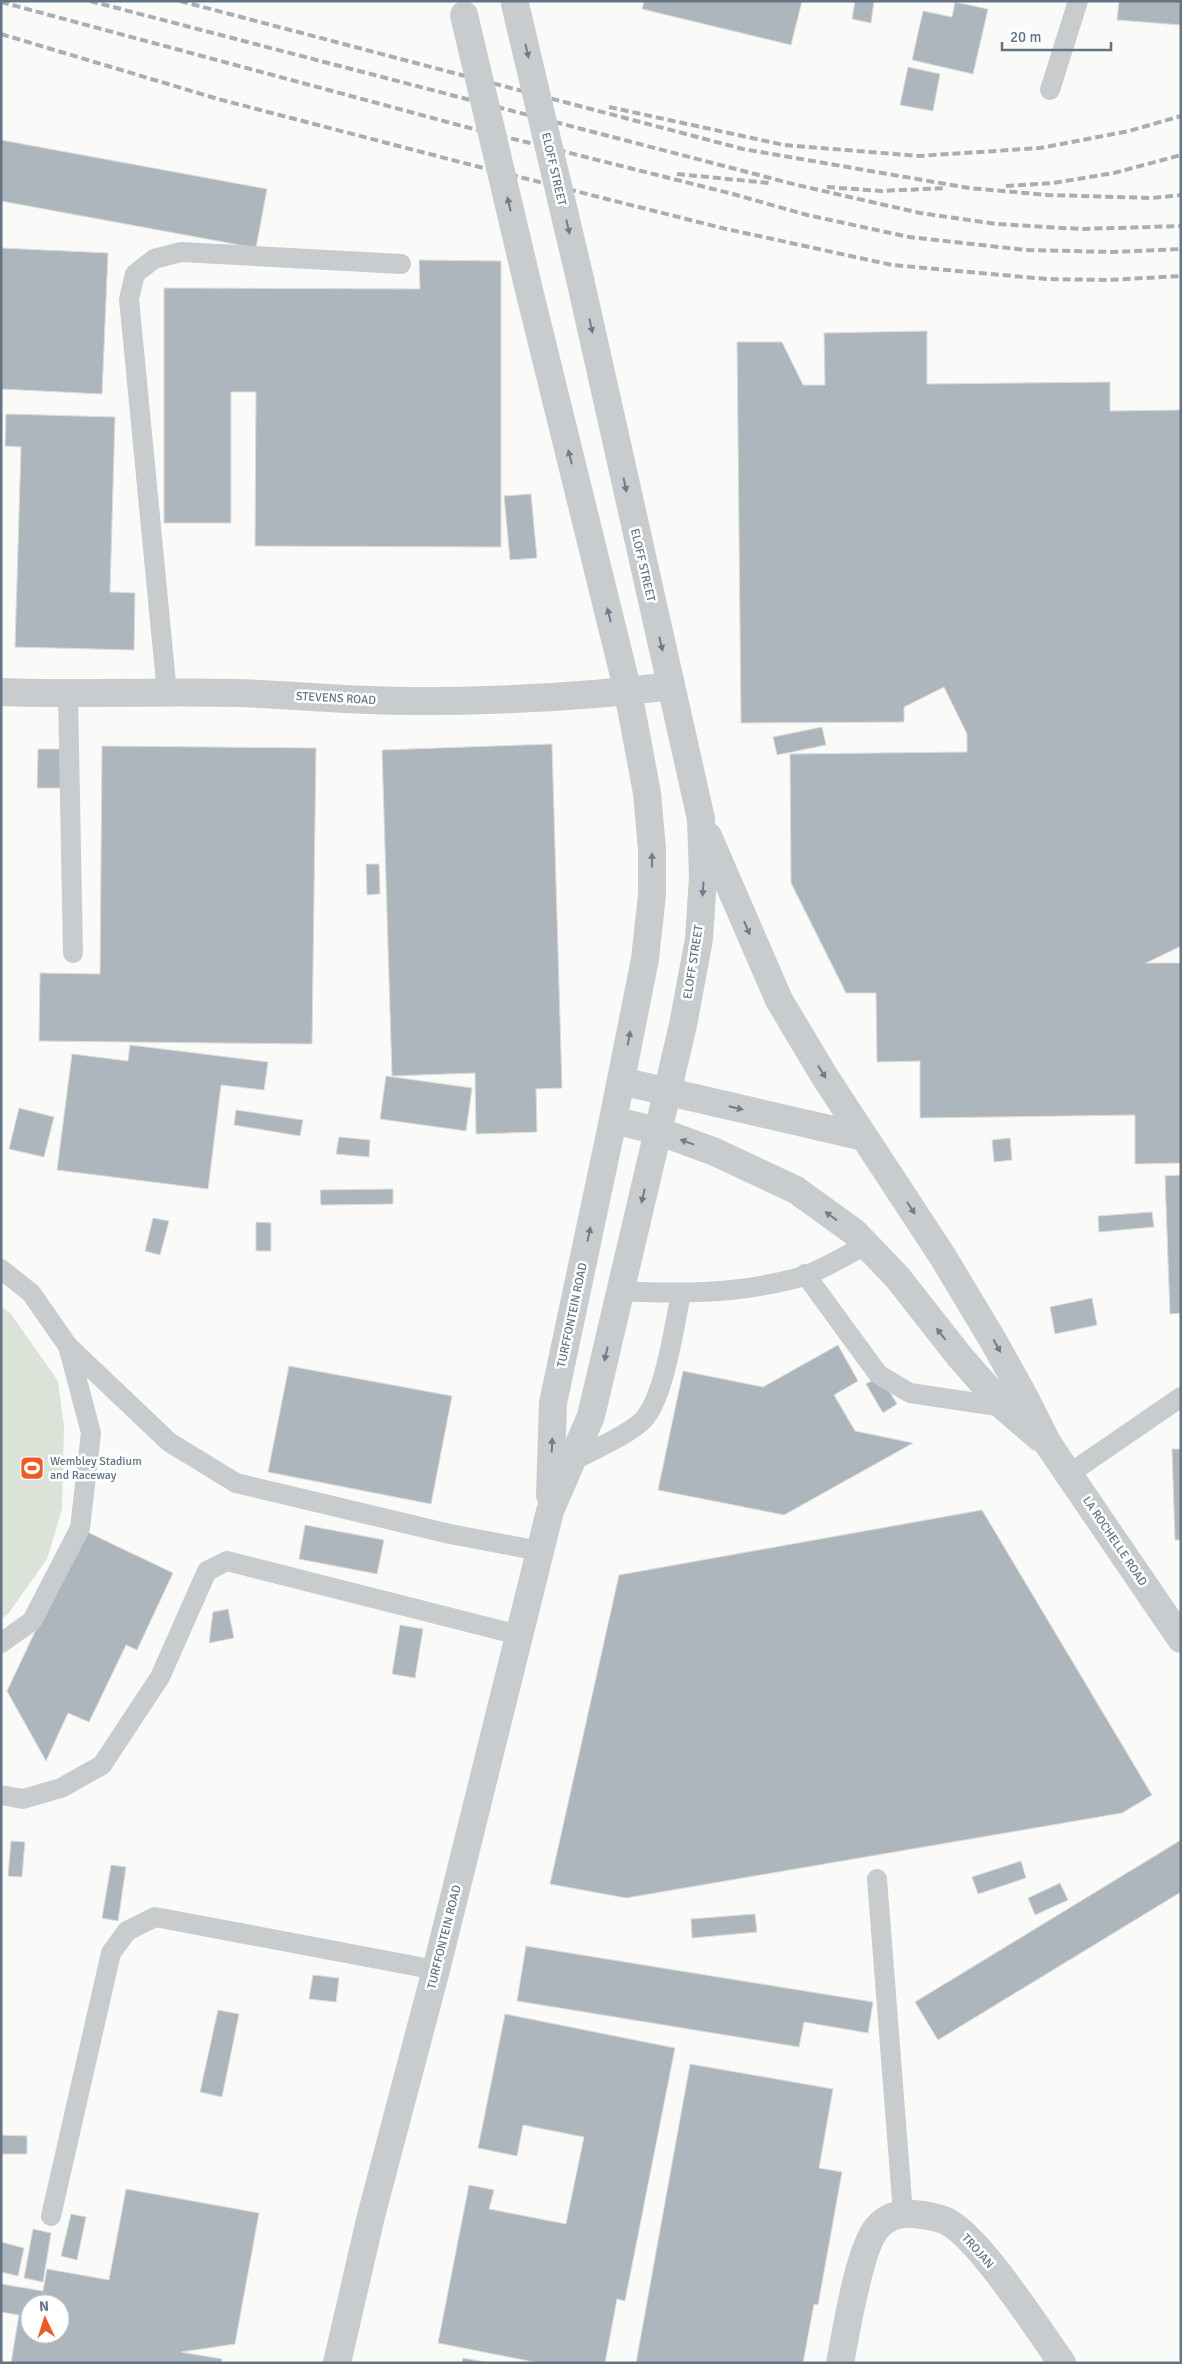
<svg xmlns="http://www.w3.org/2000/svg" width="1182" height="2364" font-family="Signika,sans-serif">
<rect width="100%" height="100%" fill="#fafaf8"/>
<path fill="#dbe2d8" d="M1,1306L11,1314L58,1381L64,1427L62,1509L47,1559L8,1614L1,1619Z"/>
<path fill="#aeb6bd" stroke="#dcdcda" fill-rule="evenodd" d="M644,1H802L791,45L642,9Z
M855,1H874L871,23L852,19Z
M1119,1H1181V25L1117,20Z
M955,2L988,9L973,74L912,60L923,11L952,17Z
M908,67L940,74L933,111L900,105Z
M1,140L267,189L256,248L1,201Z
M1,248L108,253L102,394L1,389Z
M419,260L501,261V547L255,546L256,392H231V523H164V288L420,289Z
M927,331V384L1110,382V411L1181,410V946L1146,963H1181V1163L1135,1164V1115L920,1118V1061L877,1062L876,993H846L791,883L790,754L967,752V734L944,687L904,707V722L741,723L737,342H782L803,385H825L824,333Z
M6,414L115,417L110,592L135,593L134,650L15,647L21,447L5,446Z
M531,494L537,558L510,560L504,496Z
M822,727L826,745L777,755L773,737Z
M552,744L562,1088L536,1089L537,1132L476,1134L475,1073L392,1076L382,750Z
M102,746L316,748L312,1044L39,1041L40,973L100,974Z
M38,749H65L64,788H37Z
M366,864H379L380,894L367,895Z
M130,1045L268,1062L264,1090L221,1085L208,1189L57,1170L72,1054L128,1061Z
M386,1076L472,1088L466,1131L380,1119Z
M19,1108L54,1117L44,1157L9,1149Z
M236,1110L303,1120L300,1136L234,1125Z
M339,1137L370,1140L369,1157L336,1154Z
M1010,1138L1012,1160L994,1162L992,1140Z
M1181,1175V1313L1170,1314L1165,1176Z
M393,1189V1204L321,1205L320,1190Z
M1152,1212L1154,1227L1099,1232L1098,1216Z
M153,1218L169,1221L160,1255L145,1251Z
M256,1222L271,1223V1251H256Z
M1092,1298L1097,1325L1055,1334L1050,1307Z
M838,1345L858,1381L834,1395L855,1431L913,1443L784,1515L658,1490L683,1371L763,1387Z
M289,1366L452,1396L431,1504L268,1472Z
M880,1376L897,1404L883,1413L866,1384Z
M1172,1449H1181V1540H1175Z
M982,1510L1152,1795L1122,1813L626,1898L550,1884L619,1575Z
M305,1525L384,1540L377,1574L299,1559Z
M83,1530L173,1573L137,1650L126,1645L89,1722L68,1713L46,1761L7,1691Z
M228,1609L234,1638L209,1643L213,1612Z
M400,1625L423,1629L415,1678L392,1674Z
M1181,1840V1892L938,2040L915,2002Z
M11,1841L25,1842L22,1877L8,1876Z
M1021,1861L1026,1878L978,1894L972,1877Z
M111,1865L126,1867L118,1921L102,1918Z
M1060,1883L1068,1900L1035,1915L1028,1898Z
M755,1914L757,1932L692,1938L691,1919Z
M526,1946L873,2002L868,2033L804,2022L799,2047L517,2001Z
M313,1975L339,1978L336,2002L309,1999Z
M218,2010L239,2014L222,2097L200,2092Z
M505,2014L675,2048L625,2301L617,2299L605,2363H539L438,2343L469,2185L494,2190L489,2209L566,2224L584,2137L523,2125L517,2156L478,2148Z
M690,2064L833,2089L819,2168L842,2172L818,2305L814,2304L803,2363H636Z
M1,2135L27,2136V2154H1Z
M126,2189L259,2213L235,2344L181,2352L222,2359L221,2363H11L19,2315L1,2312V2284L43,2291L47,2269L109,2280ZM30,2304H60V2334H30Z
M71,2214L86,2217L77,2260L61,2256Z
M33,2229L51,2233L43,2282L24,2278Z
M1,2242L24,2248L18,2276L1,2272Z
M463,2358L491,2363H462Z"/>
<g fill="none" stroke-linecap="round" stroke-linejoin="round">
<path stroke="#c8cccf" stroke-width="20" d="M1050,90L1078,1
M167,693L129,299L135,274L154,259L181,252L401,264
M68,695L73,953
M1,1269L31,1293L68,1346L91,1433L80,1528L32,1621L1,1643
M805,1274L878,1374L910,1393L1004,1407
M620,1291C677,1294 733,1294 789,1280C816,1274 841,1258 866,1245
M68,1346L169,1442L236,1483L450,1534L540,1551
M571,1462C589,1452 631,1434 644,1419C665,1395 674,1326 681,1294
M1069,1474L1181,1397
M1,1795L23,1799L61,1788L102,1765L160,1677L207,1571L227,1561L519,1635
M877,1879L903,2213
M51,2216L111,1953L127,1931L155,1917L436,1970"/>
<path stroke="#c8cccf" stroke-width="28" d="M1,692C80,695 158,691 236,693C295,695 355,701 414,701C499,701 586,697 671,686
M1048,1444L1181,1639
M840,2363C846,2333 859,2248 877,2228C887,2216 900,2213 914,2214C924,2215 935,2217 944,2220C977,2233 1039,2331 1062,2363"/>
<path stroke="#c8cccf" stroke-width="28" d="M528,286L628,692L647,793L652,849V895L645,959L613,1120L553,1403L550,1495
M708,836L779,1000L825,1077L943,1257L994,1342L1025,1398L1048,1444
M621,1081L864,1137
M613,1120L658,1131L715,1152L796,1190L854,1232L898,1278L960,1357L1004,1407L1040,1438
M337,2363L371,2216L436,1970L550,1511L591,1416L683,1025L699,939L703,877L701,819L580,279"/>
<path stroke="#a8aeb4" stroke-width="4" stroke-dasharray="8 4" stroke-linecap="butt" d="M90,1L797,185L920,213L997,224L1081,229L1181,226
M180,1L743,149L969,188L1048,195L1152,198L1181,195
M1,2L466,127L733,194L807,215L909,237L1026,250L1113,252L1181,249
M1,34L218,99L460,162L722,228L892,265L1046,279L1108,280L1181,276
M609,107L784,145L919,156L1040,148L1129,131L1181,116
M677,174L769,183
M1006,186L1053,183L1114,173L1181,155
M827,187L881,191L947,188"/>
<path stroke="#c8cccf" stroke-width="28" d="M515,4L580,279
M464,15L528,286"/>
</g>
<defs><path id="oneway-solid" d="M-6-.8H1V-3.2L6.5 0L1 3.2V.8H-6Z" transform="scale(1.25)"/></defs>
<g fill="#6e7d8c">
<use href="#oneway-solid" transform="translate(527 51) rotate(77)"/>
<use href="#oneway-solid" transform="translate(509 204) rotate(-103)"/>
<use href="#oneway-solid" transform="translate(568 227) rotate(77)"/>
<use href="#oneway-solid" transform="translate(591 326) rotate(78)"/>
<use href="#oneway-solid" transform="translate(570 457) rotate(-104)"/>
<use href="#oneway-solid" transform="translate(625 485) rotate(78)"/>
<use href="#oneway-solid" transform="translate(609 615) rotate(-104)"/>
<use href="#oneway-solid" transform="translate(661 644) rotate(77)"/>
<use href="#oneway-solid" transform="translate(652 860) rotate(-89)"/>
<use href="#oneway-solid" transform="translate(703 889) rotate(94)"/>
<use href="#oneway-solid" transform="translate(747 928) rotate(67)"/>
<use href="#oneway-solid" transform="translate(629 1038) rotate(-79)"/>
<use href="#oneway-solid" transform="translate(822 1072) rotate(58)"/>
<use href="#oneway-solid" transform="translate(736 1108) rotate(13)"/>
<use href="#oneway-solid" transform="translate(687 1142) rotate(-160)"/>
<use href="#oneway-solid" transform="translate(643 1196) rotate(103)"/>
<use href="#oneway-solid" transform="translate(911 1208) rotate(57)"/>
<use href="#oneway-solid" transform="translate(831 1216) rotate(-144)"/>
<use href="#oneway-solid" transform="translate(589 1234) rotate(-78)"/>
<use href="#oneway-solid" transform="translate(941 1334) rotate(-128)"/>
<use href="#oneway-solid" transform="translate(997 1346) rotate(61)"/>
<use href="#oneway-solid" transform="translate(606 1354) rotate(103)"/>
<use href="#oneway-solid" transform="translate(552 1445) rotate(-88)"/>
</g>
<defs>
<g id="stadium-square" transform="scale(1.25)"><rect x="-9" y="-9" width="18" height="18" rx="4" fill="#ea5d27" stroke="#fff"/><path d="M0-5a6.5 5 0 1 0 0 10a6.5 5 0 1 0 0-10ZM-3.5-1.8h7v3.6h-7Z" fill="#fff"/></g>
</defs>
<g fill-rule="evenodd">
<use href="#stadium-square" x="32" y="1468"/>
</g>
<g text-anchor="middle" stroke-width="5" stroke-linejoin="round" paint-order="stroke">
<g font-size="12" fill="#647484" stroke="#fff">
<text transform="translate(554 169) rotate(77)" y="4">ELOFF STREET</text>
<text transform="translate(643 565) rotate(77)" y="4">ELOFF STREET</text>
<text transform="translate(336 698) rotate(3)" y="4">STEVENS ROAD</text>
<text transform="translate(693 962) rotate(-81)" y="4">ELOFF STREET</text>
<text transform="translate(572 1315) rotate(-78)" y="4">TURFFONTEIN ROAD</text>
<text transform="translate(1115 1541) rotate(56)" y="4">LA ROCHELLE ROAD</text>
<text transform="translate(444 1937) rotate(-76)" y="4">TURFFONTEIN ROAD</text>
<text transform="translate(978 2251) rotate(48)" y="4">TROJAN</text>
</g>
<g font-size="12" fill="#647484" stroke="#fff" text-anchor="start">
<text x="50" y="1465">Wembley Stadium<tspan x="50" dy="14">and Raceway</tspan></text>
</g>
</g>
<rect width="1182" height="2364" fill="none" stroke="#647484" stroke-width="5"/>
<g transform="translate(45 2319) rotate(356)"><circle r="24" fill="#ffffff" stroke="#c1c7ce"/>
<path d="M0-4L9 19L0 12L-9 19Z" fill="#ea5d27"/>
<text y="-8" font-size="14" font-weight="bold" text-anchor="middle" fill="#647484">N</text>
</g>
<path d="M1002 42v8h109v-8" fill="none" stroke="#647484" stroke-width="2.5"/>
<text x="1010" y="42" font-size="15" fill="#647484" stroke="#ffffff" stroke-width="4" paint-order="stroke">20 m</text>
</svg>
